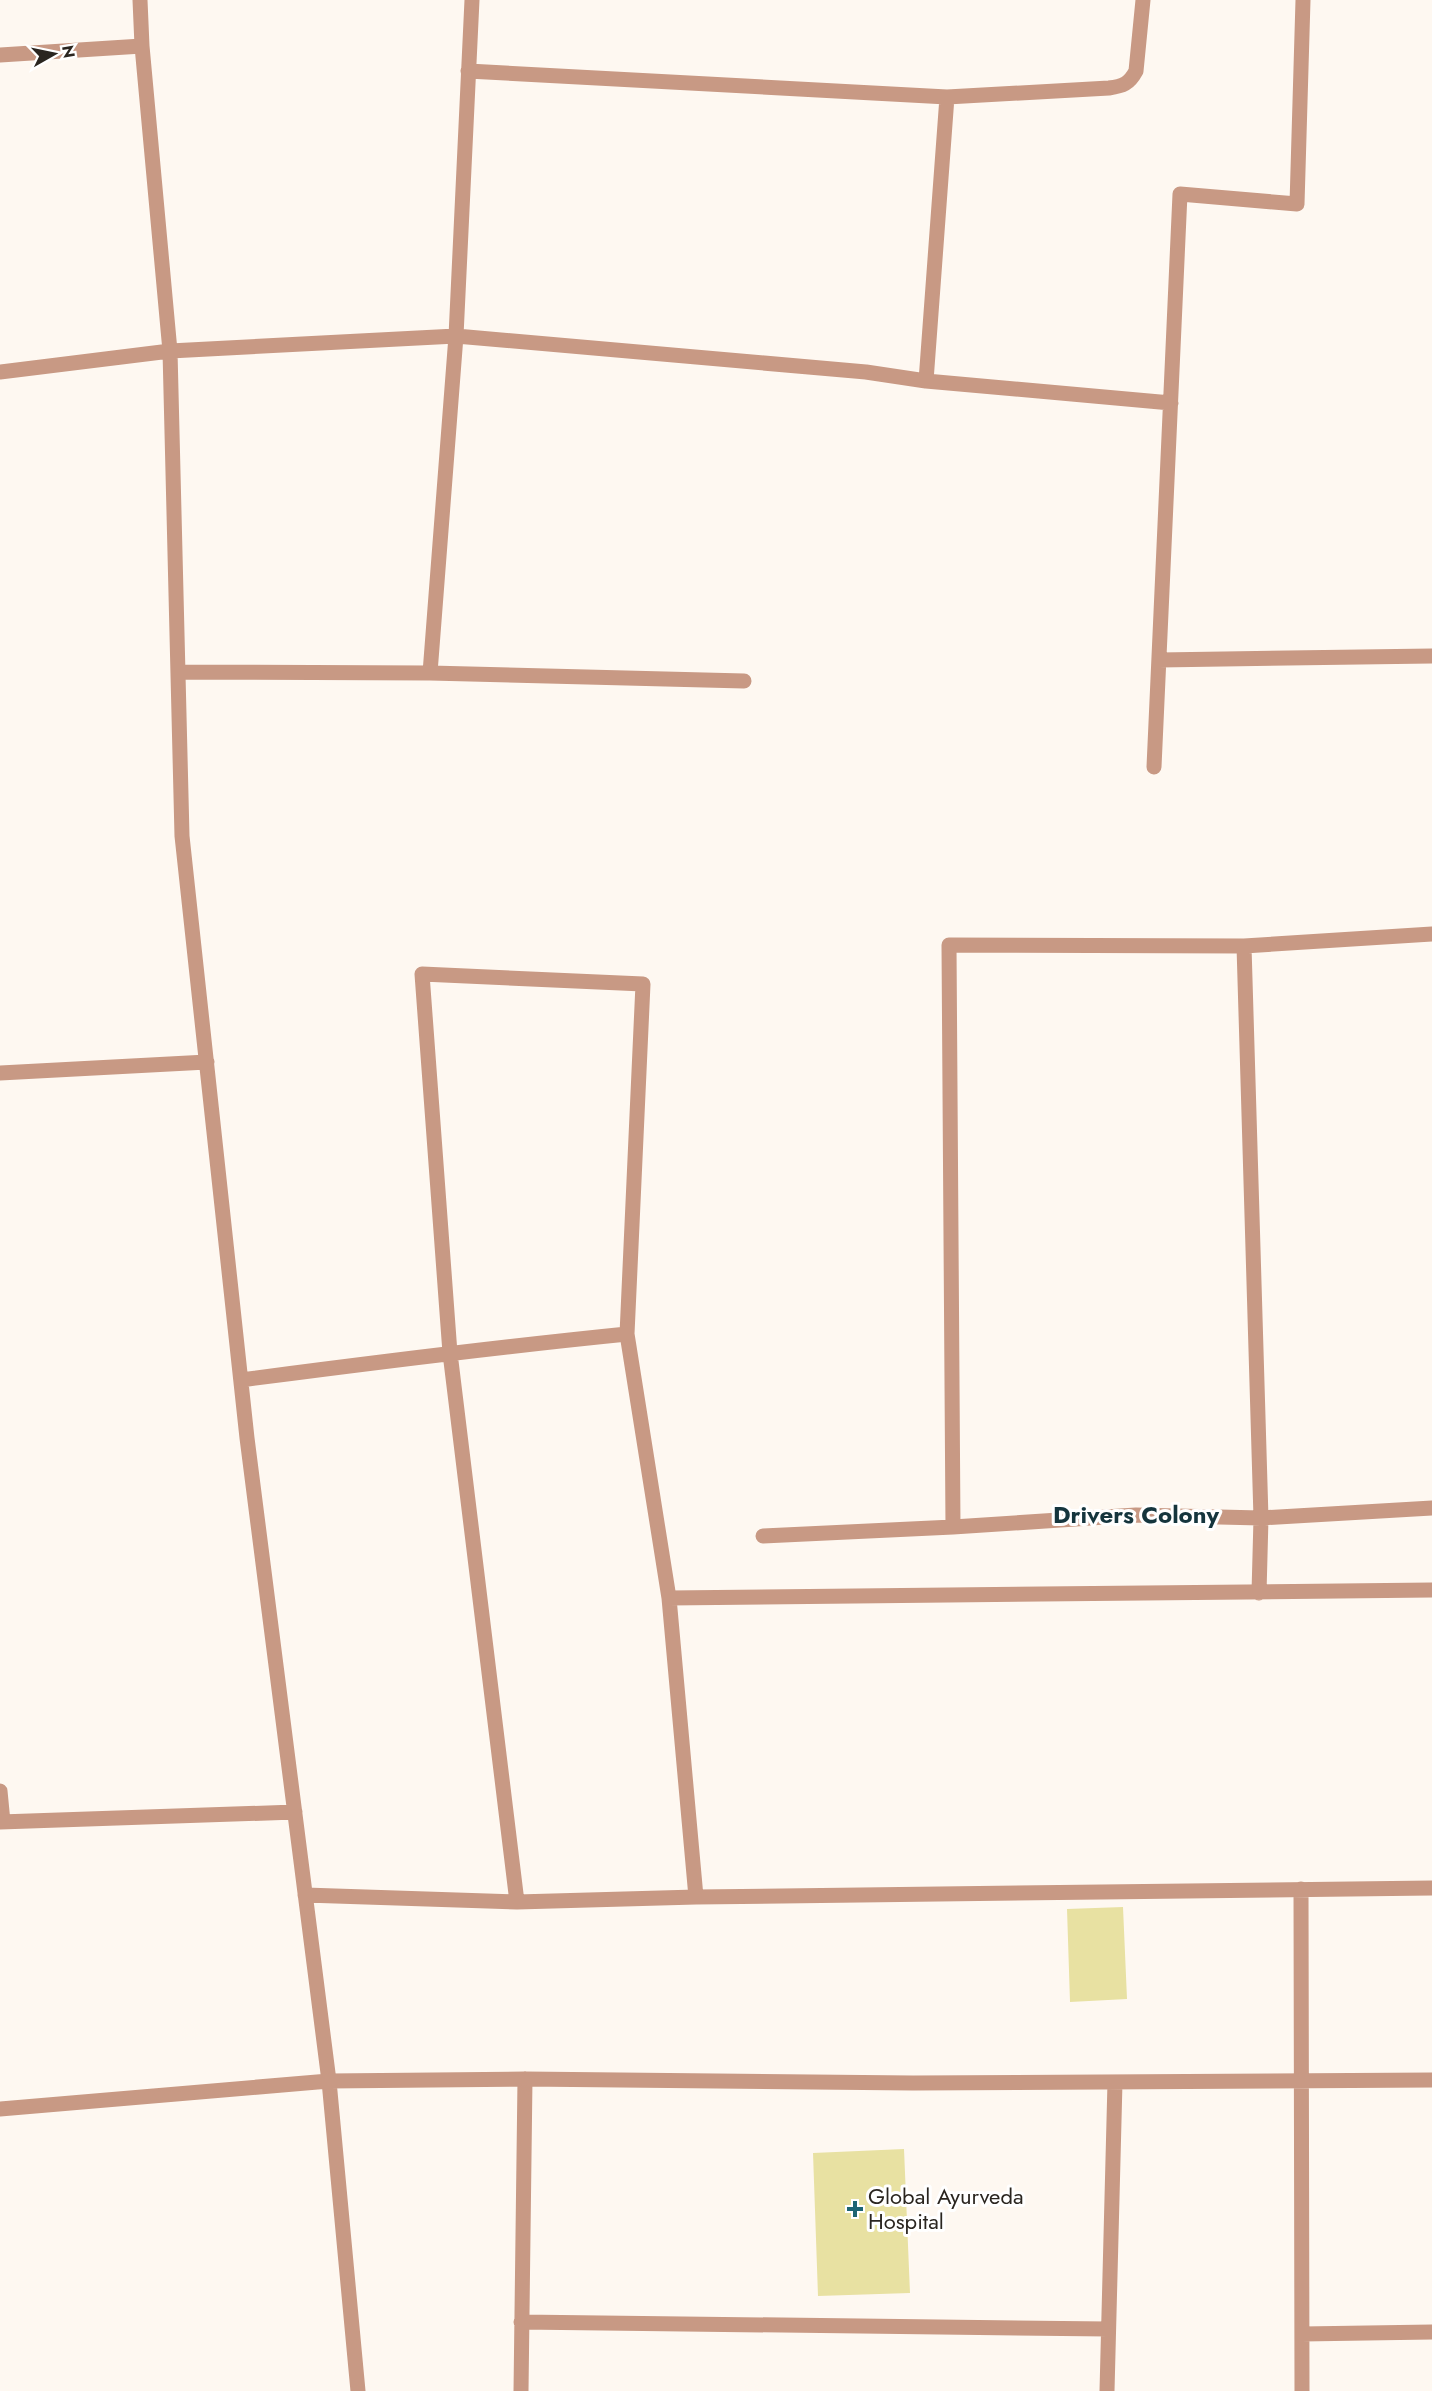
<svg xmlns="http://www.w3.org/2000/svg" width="1432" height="2391" font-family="Jost,sans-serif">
<rect width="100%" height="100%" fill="#fef8f1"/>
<path fill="#e8e1a2" d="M1123,1907L1127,1999L1070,2002L1067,1909Z
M904,2149L910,2293L818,2296L813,2153Z"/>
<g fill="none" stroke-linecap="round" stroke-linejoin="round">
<path stroke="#c89984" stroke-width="15" d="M472,0L456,336L170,351L182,836L247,1438L329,2081L525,2079L913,2083L1432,2080
M0,55L142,46
M468,71L947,97L1109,88C1123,86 1129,84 1136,71L1143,0
M0,372L170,351L142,46L140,0
M926,381L947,97
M1159,660L1432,656
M178,672L430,673
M744,681L430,673L456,336L866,372L926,381L1171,403
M1154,767L1180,194L1297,204L1303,0
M1244,946L1261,1518L1259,1593
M0,1073L207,1062
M241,1380C370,1363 498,1347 627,1334L643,984L422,974L450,1353L517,1902
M953,1527L949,945L1244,946L1432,934
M763,1536L953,1527L1136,1515L1261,1518L1432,1508
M669,1598L1432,1590
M0,1791L3,1822
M0,1822L295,1812
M1301,1889L1302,2391
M305,1895L517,1902L696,1897L669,1598L627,1334
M696,1897L1432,1888
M0,2109L329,2081L358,2391
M521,2322L1108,2329
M1302,2334L1432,2332
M521,2391L525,2079
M1107,2391L1115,2082"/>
</g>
<path fill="#1d6473" stroke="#fff" stroke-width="2" d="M852 2200h6v6h6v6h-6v6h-6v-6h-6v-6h6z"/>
<g text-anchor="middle" stroke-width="6" stroke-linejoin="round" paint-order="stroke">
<g font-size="22" fill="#2a251f" stroke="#fff" text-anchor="start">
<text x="868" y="2204">Global Ayurveda<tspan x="868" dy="25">Hospital</tspan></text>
</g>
<g font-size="24" font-weight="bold" fill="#15353d" stroke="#fff">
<text x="1136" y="1523">Drivers Colony</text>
</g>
</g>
<g transform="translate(54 54) rotate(81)" stroke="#ffffff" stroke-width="4.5" paint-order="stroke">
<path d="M0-4.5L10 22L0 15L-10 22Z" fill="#2a251f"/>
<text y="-9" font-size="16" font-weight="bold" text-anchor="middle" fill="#2a251f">N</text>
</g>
</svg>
